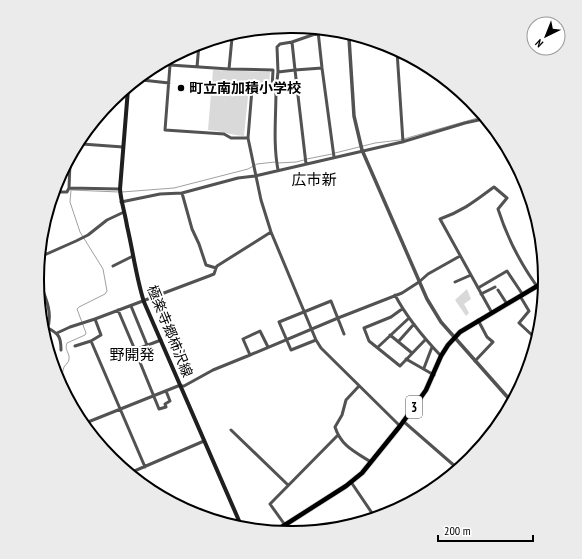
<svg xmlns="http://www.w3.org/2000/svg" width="582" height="559" font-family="'PT Sans Narrow','Noto Sans JP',sans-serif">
<rect width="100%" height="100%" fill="#fff"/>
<path fill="#d9d9d9" d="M213,70L270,72L269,87H249L244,136C231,135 221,131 208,130Z
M467,289L471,299L464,304L469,313L466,316L455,300Z"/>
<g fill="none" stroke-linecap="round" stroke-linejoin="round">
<path stroke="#a0a0a0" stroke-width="1" d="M335,153L375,143L400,140L481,117
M307,159L332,154
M278,163L296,162L304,160
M122,192L174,188L248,169L257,164L275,162
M62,384C62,378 62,372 64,367C66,364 69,362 69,359C70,353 64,350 67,343L85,335L86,333L77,309L79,307L105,294L107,291L103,269L80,232L70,202L71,190L119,192"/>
<g stroke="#dbdbdb" stroke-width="6">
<path id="primary" d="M277,530L346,486L362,473L400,426L419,400L426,390L441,356L448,345L460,332L544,282"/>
</g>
<path stroke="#525252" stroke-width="3" d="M318,31L322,68L334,157
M292,42L295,70L278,72L277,47L280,44Z
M292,42L318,33
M397,51L403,142
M197,67L199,44
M229,69L232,38
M142,80L169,83
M274,90H276L278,72
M276,90C276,117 273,144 278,170
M248,138H231L224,134L165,130L170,65L229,69L273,70L272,89H252L248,138L261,200L271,232L316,340L321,348L400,426
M82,144L123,147
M306,164L295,70L322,68
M69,188L70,163
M55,192H67L69,188L120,189
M182,193L192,229L199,244L206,265L216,268L217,266L271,232
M121,202L160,194L182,193L238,178L255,176L402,142L465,123L483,119
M42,256L76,241L88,235L107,220L124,212
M113,266L133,256
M38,278C44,294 54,312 47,330
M455,282L471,275
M478,288L507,271L523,295
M498,290L507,304
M481,294L495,287
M395,295C407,318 423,337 441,356
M520,296L529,311L519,323L533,336
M131,306L147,345
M402,309L391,317L364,328L369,341L400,366L425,340
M118,310L135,350L161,340
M492,313L440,219C463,211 475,201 494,187L507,198L498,209C508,240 522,267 542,293
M48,328C59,334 61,337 61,350
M57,333L70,327L95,319
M390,335L412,353
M316,340L291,350L279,322L331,301L344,334
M398,342L414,324
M75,346L91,341
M378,347L409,318
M135,350L159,409L166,407L165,404L170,401L166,391
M250,355L243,339L260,331L268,347
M406,359L434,375
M475,361L493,342L487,337L478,320
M424,368L432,347
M359,386L346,400L342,415L335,427C341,446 355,452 371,462
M403,421L457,468
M88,422L178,386H184L213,370L250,355L338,318L402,293L419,282L428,274L460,256
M231,430L288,485
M145,467L91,341L101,335L95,319L209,276L214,274L216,268
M132,472L204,441
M351,482L374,516
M285,525L270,504L337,436"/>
<path stroke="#525252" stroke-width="3.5" d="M349,38L354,116L362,150L427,299L441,322L510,400"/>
<path stroke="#1f1f1f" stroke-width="4" d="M128,89L120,189C121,202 125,213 127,226C133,251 136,277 144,302L240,523"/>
<use href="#primary" stroke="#000" stroke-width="4.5"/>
</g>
<circle fill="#000" stroke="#fff" stroke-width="1.5" cx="181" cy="88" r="4"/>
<g text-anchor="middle" stroke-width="4" stroke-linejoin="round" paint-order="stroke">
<rect fill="#fff" stroke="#4c4c4c" stroke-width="1" x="406" y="396" width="16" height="22" rx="3"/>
<g font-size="13" font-weight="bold" fill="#000">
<text x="414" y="412">3</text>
</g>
<g font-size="14" font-weight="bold" fill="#000" stroke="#fff" text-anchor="start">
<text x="189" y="93">町立南加積小学校</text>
</g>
<g font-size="14" fill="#000" stroke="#fff">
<text transform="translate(170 331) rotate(68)" y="5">極楽寺郷柿沢線</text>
</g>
<g font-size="15" fill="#000" stroke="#fff">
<text x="314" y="185">広市新</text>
<text x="132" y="360">野開発</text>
</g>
</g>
<path d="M0 0H582V559H0ZM290 33H292A246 246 0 0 1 538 279V280A246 246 0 0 1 292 526H290A246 246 0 0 1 44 280V279A246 246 0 0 1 290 33Z" fill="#ebebeb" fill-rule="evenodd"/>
<path fill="none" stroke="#000" stroke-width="2" d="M290 33H292A246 246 0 0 1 538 279V280A246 246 0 0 1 292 526H290A246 246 0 0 1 44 280V279A246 246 0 0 1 290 33Z"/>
<g transform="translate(546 36) rotate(223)"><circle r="19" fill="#ffffff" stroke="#999999"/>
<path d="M0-3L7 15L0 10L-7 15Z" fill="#000000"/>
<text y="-6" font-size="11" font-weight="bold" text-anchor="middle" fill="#000000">N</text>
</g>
<path d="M438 535v6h95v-6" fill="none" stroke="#000000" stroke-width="2"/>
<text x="444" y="535" font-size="12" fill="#000000" stroke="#ffffff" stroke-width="3" paint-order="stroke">200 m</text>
</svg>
